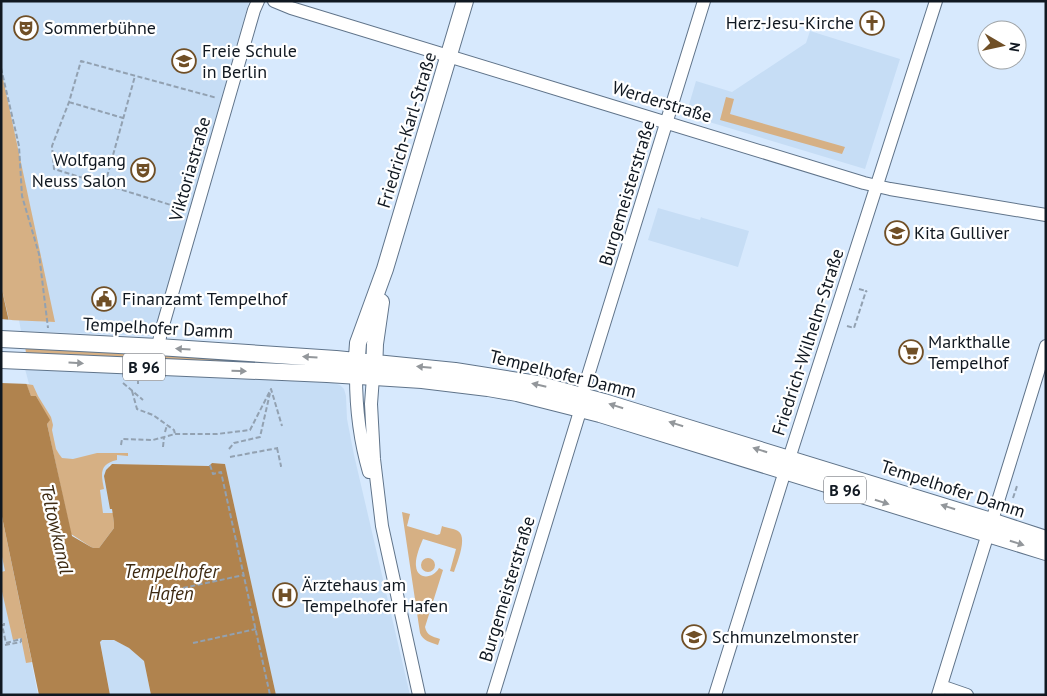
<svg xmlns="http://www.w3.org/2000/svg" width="1047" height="696" font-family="'PT Sans',sans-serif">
<rect width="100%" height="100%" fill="#d7e9fd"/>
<path fill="#c6ddf5" d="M1,1H249L155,332L149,336L21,331L19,320L54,322L1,69Z
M810,31L900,59L865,169L686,115L696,81L732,92L806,43Z
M658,208L700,220L701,217L703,218L749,231L738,267L648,240Z
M22,368L334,383L340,385L344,389L346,396L347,419L354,455L410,695H276L225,464L212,463L209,466L112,464L109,465L112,509L114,523L72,535Z
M1,532L27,640L38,695H1Z
M102,640H114L129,648L144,661L151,695H110L100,641Z"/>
<path fill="#d6b084" d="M1,69L55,322L9,320L1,285Z
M726,97L734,99L730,114L845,147L842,154L720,120Z
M25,346L278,363L264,364L26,353Z
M26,384L33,385L38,396L51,417L53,425L52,430L56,449L59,454L62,458L73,459L97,453H128V456L117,455V460C99,464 101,474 104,489L100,490L103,513H113L114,523V528L99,548H94L91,547L71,534L47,424L49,420L36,396H31Z
M1,512L32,662L26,663L21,638L13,640L1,587V572L5,571L1,552Z
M402,512L410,514L407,526L437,535L440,534L442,526C447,528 453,528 458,531C468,537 457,563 454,572L450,571L456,549L423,539C420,546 415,558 416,566C417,580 433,579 439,568L443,570L425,627C427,636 432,636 440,639L438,645C430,642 423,641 420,633Z
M421 565a7 7 0 1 1 14 0a7 7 0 1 1-14 0Z"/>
<path fill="#b0834e" d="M1,285C9,322 17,360 31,396H36L50,420L47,424L72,536L91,547L94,548H99L114,528V523L112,509H110L104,476L106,470L112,464L209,466L212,463L225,464L276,695H151L144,661L129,648L114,640H102L100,642L110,695H39L1,512Z"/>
<path fill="#d7e9fd" d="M1,319L12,320L29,384L1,383Z"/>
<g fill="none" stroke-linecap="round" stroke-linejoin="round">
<g stroke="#60748a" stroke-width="14">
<path id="minor" d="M274,1L291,8C482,67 673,124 864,183L890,189L1046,215
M158,347L161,332L254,10L258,1
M356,376C356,409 360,441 369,472
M373,377L371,404L374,459L382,526L419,695
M582,395L704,1
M941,686L967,695
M493,695L581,408
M715,695L785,471L936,1
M938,695L1046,346"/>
</g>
<g stroke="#60748a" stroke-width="18">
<path id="major" d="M1,339L158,347L336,359L455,371L537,384L604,402L991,521L1046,539
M1,360L327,374L422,380L488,388L517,393L600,414L1046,552
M356,371L358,343L385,269L465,1
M374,372L375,344L381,302"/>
</g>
<path stroke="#92a1b1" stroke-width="2" stroke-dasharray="5 2.5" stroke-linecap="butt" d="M1,68L19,146L22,196L39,254L48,328
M69,102L123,118
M105,184L135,76
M184,209L54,169L52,146L69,102L81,61L217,98
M859,289L866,291
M847,326L854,328L866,291L867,292
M123,383L143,400
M138,384V379
M132,391L137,409L153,415L174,430L175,434
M165,432L167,425
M121,445L122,439L153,440L175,434H217L250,430L271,389L282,426
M163,447L164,437
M277,448L281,466H280
M229,449L234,443L260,437L270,393
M230,457L278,448
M210,465L213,474L221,472L270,695
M1013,498L1017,486
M183,588L244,575
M4,623V625H2L6,643L21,639V642
M193,643L256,629
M5,645L21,642"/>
<use href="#minor" stroke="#fff" stroke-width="12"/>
<use href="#major" stroke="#fff" stroke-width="16"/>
</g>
<defs><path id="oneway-solid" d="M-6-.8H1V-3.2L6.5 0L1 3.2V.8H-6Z" transform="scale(1.25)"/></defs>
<g fill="#93979b">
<use href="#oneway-solid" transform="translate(183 349) rotate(-176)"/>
<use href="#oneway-solid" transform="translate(310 357) rotate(-176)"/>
<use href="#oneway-solid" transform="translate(76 363) rotate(3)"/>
<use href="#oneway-solid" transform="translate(424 367) rotate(-175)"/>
<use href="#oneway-solid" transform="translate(239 371) rotate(2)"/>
<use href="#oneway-solid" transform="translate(539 385) rotate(-167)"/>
<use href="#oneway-solid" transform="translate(616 406) rotate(-163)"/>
<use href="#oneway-solid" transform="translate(676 424) rotate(-163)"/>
<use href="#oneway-solid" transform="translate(760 450) rotate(-163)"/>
<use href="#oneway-solid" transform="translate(882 502) rotate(18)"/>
<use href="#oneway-solid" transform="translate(948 507) rotate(-163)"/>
<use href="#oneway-solid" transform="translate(1017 543) rotate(17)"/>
</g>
<defs>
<g id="church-ring" transform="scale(1.25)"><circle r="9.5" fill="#fff" stroke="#704f26" stroke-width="1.5"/><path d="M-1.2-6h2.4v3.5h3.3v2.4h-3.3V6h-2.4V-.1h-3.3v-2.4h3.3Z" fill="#704f26"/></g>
<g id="theatre-ring" transform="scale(1.25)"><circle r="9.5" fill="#fff" stroke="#704f26" stroke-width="1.5"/><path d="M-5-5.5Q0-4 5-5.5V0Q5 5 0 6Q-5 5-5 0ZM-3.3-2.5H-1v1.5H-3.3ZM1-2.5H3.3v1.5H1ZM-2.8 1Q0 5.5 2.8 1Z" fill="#704f26"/></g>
<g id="school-ring" transform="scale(1.25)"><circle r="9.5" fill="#fff" stroke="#704f26" stroke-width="1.5"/><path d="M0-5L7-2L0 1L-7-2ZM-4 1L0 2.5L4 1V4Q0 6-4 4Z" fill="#704f26"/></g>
<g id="civic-ring" transform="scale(1.25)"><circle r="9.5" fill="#fff" stroke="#704f26" stroke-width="1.5"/><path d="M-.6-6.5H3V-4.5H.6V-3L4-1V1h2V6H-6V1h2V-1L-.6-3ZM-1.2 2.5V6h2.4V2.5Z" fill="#704f26"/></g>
<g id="supermarket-ring" transform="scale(1.25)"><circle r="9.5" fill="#fff" stroke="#704f26" stroke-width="1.5"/><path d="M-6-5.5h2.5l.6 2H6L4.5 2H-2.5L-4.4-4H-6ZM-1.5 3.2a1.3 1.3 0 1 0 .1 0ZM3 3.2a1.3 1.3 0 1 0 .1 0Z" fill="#704f26"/></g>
<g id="hospital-ring" transform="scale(1.25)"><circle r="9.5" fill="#fff" stroke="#704f26" stroke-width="1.5"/><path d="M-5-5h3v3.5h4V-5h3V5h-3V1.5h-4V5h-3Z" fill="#704f26"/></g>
</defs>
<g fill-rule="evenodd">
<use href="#church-ring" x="872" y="23"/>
<use href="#theatre-ring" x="26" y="28"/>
<use href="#school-ring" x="184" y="61"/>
<use href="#theatre-ring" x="143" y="170"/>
<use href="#school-ring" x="897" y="233"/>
<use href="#civic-ring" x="104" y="299"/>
<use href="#supermarket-ring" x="911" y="352"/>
<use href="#hospital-ring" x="285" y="595"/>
<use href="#school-ring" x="694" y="637"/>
</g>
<g text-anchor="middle" stroke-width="4.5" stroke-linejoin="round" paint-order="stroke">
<g fill="#fff" stroke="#585d64" stroke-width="1">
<rect x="123" y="353.5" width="42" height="27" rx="4"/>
<rect x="824" y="476.5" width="42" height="27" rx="4"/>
</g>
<g font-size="16" font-weight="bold" fill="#101821">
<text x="144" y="373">B 96</text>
<text x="845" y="496">B 96</text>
</g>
<g font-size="18" fill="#101821" stroke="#fff" text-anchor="start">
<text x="854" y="29" text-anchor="end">Herz-Jesu-Kirche</text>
<text x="44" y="34">Sommerbühne</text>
<text x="202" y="57">Freie Schule<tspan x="202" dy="21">in Berlin</tspan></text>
<text x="126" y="166" text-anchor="end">Wolfgang<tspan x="126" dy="21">Neuss Salon</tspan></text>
<text x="914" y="239">Kita Gulliver</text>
<text x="122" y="305">Finanzamt Tempelhof</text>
<text x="928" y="348">Markthalle<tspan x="928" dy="21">Tempelhof</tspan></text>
<text x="302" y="591">Ärztehaus am<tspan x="302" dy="21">Tempelhofer Hafen</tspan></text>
<text x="712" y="643">Schmunzelmonster</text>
</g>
<g font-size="18" fill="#101821" stroke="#fff">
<text transform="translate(662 102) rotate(17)" y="6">Werderstraße</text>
<text transform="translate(407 130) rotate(-73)" y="6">Friedrich-Karl-Straße</text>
<text transform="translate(190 169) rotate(-74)" y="6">Viktoriastraße</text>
<text transform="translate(627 193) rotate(-73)" y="6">Burgemeisterstraße</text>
<text transform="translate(158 328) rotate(3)" y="6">Tempelhofer Damm</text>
<text transform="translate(808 342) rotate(-72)" y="6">Friedrich-Wilhelm-Straße</text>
<text transform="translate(563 374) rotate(14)" y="6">Tempelhofer Damm</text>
<text transform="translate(953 489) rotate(18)" y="6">Tempelhofer Damm</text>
<text transform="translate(507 589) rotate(-73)" y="6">Burgemeisterstraße</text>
</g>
<g font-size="19" font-style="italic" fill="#3e2a12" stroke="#fff">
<text transform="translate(57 529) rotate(77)" y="7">Teltowkanal</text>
<text x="171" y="578">Tempelhofer<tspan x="171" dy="22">Hafen</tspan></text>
</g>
</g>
<rect width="1047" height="696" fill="none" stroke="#101821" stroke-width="5"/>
<g transform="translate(1002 45) rotate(99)"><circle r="24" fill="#ffffff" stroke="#9fa3a6"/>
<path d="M0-4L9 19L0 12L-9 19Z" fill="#704f26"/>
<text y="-8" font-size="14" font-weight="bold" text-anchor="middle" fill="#101821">N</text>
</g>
</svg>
